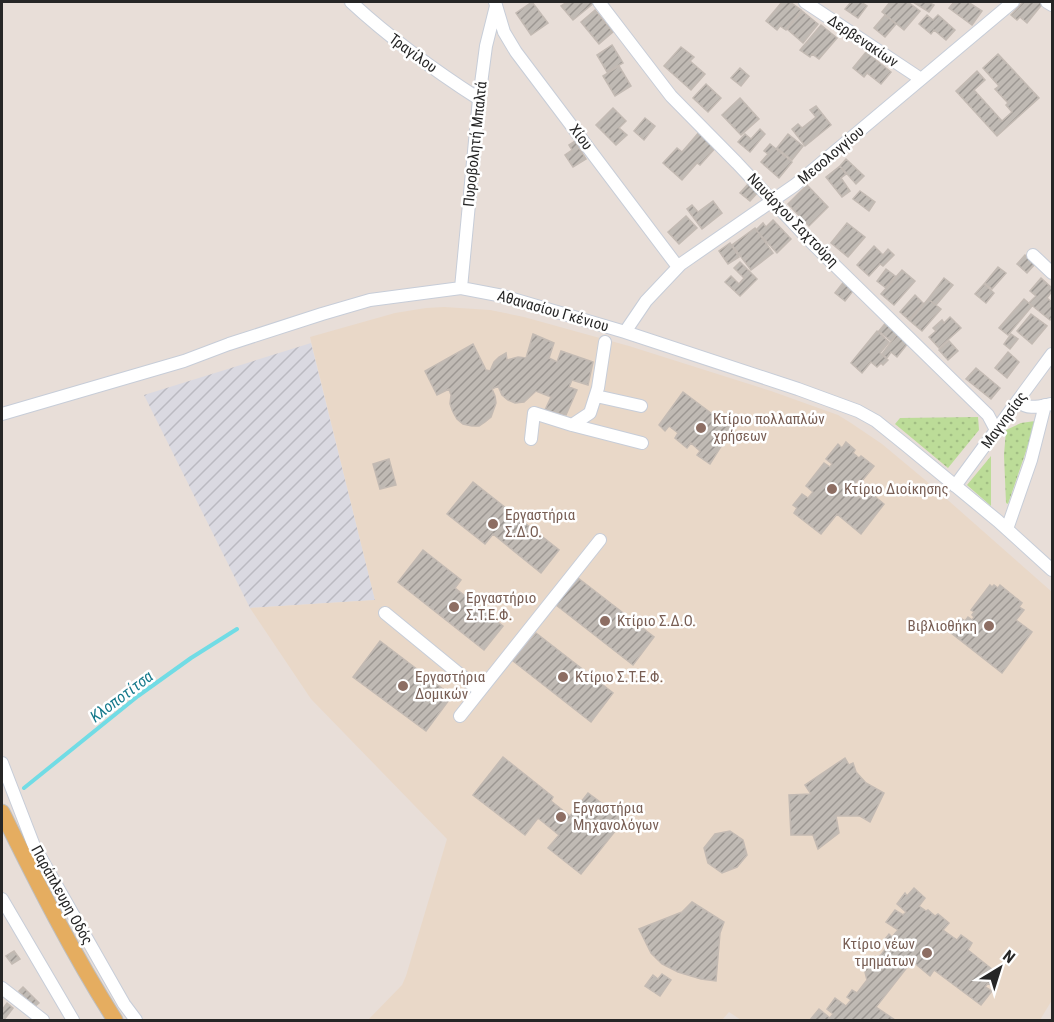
<svg xmlns="http://www.w3.org/2000/svg" width="1054" height="1022" font-family="'Roboto Condensed',sans-serif">
<defs>
<pattern id="industrial-furrows" width="10" height="10" patternUnits="userSpaceOnUse" patternTransform="scale(1.5)"><rect width="10" height="10" fill="#dad9e1"/><path d="M-1 1l2-2M0 10L10 0M9 11l2-2" fill="none" stroke="#bbbac1"/></pattern>
<pattern id="park-dots" width="8" height="8" patternUnits="userSpaceOnUse" patternTransform="scale(1.5)"><rect width="8" height="8" fill="#bcdc98"/><path d="M2 2h.1M6 6h.1" fill="none" stroke="#a1bd83" stroke-width="1.8" stroke-linecap="round"/></pattern>
<pattern id="building-hatch" width="6" height="6" patternUnits="userSpaceOnUse" patternTransform="scale(1.5)"><rect width="6" height="6" fill="#c0bab4"/><path d="M-1 1l2-2M0 6l6-6M5 7l2-2" fill="none" stroke="#9c9792"/></pattern>
</defs>
<rect width="100%" height="100%" fill="#e8ded8"/>
<path fill="url(#industrial-furrows)" d="M311,343L375,600L250,608L144,395Z"/>
<path fill="#e9d8c8" d="M444,307L490,310L524,317L578,332L629,346L771,391L838,415L851,423L882,444L924,479L1052,592V1000L1040,1020H741L729,1012L722,1020H368L402,985L406,976L447,839L311,699L250,608L375,600L310,337L395,313L426,308Z"/>
<path fill="url(#park-dots)" d="M978,417L979,430L948,468L895,424L900,418Z
M1035,421L1036,422L1008,504L1006,503L1004,455L1006,430L1021,423Z
M991,456V506L967,485Z"/>
<g fill="none" stroke-linecap="round" stroke-linejoin="round">
<path stroke="#71dce5" stroke-width="4" d="M24,788L138,696L191,658L237,629"/>
</g>
<path fill="url(#building-hatch)" stroke="#c3bab3" stroke-width="1.5" d="M532,2L548,23L531,35L516,13Z
M567,2H595L573,20L561,6Z
M782,2H790L801,10L786,30L780,26L777,30L766,21Z
M851,2H861L867,6L858,18L845,9Z
M890,2H908L920,11L904,30L882,12Z
M913,2H928L934,5L929,12Z
M954,2H968L982,11L972,25L949,8Z
M1023,2H1044L1027,23L1020,17L1017,20L1011,15Z
M595,10L613,32L599,44L581,22Z
M802,11L818,24L803,43L787,29Z
M885,15L896,24L885,37L874,28Z
M927,15L933,20L938,15L955,30L946,40L934,30L931,34L919,24Z
M821,25L837,38L819,59L812,54L810,57L800,50Z
M612,45L623,63L607,72L597,55Z
M681,47L694,57L690,61L705,74L691,90L664,66Z
M866,52L891,72L881,84L867,73L864,77L853,68Z
M998,54L1039,98L997,136L956,91L977,71L985,80L974,90L1002,121L1012,112L1006,105L1008,103L995,89L999,86L983,68Z
M619,66L631,86L615,96L603,76Z
M740,68L749,76L741,86L731,78Z
M706,84L721,98L708,112L693,98Z
M740,98L759,119L741,135L722,115Z
M816,106L831,125L805,146L792,129L798,124L802,128L816,117L810,110Z
M613,108L626,121L619,128L627,135L616,145L596,125Z
M645,118L655,126L644,140L634,131Z
M760,129L765,134L750,152L738,142L745,134L751,139Z
M700,131L717,146L700,165L697,163L682,180L663,163L677,148L682,152Z
M788,134L803,146L792,160L777,148Z
M575,141L586,159L573,167L565,155L572,150L569,145Z
M770,144L792,162L779,178L761,162L768,154L764,151Z
M846,159L864,176L856,184L840,166Z
M840,166L846,174L841,178L850,191L842,197L826,177Z
M749,183L759,191L750,201L740,193Z
M807,185L828,207L809,226L788,204Z
M860,191L875,202L869,211L853,199Z
M713,201L722,213L702,229L687,209L692,205L698,212Z
M686,216L697,228L679,244L668,232Z
M773,220L791,239L777,253L756,230L763,223L766,227Z
M847,223L865,237L848,257L831,243Z
M755,228L773,253L751,270L732,245Z
M730,243L739,257L728,264L719,251Z
M874,246L883,255L888,249L894,255L883,266L880,264L869,276L857,265Z
M1025,255L1035,264L1027,273L1017,264Z
M740,262L757,279L740,296L725,282L731,276L739,284L744,278L734,268Z
M998,267L1006,273L992,289L985,283Z
M886,269L895,276L886,288L877,281Z
M902,270L915,281L894,305L881,294Z
M944,278L953,285L936,305L928,299Z
M1041,278L1052,288V291L1047,298L1052,302V317L1050,320L1029,303L1036,296L1030,291Z
M846,279L856,287L845,301L835,293Z
M984,284L994,293L986,303L975,294Z
M915,295L923,303L909,320L900,312Z
M928,299L941,309L922,331L910,321Z
M1024,299L1032,306L1008,335L999,328Z
M1031,314L1047,326L1032,344L1017,331Z
M950,317L961,328L939,348L929,337L936,331L933,328L942,320L944,323Z
M888,320L901,330L891,341L879,331Z
M877,331L889,342L880,353L888,360L883,365L881,363L877,367L871,362L862,373L851,363Z
M533,334L554,343L549,358L557,362L561,351L593,362L588,385L572,380L569,387L577,390L566,415L545,410L551,397L536,391L524,402L515,403L508,400L502,395L498,386L492,389L495,396L496,403L491,417L485,422L479,426H472L463,424L457,419L453,412L450,404L451,395L449,389L437,395L425,371L473,344L486,370L490,371L494,362L499,357L506,353L507,360L518,357L526,358Z
M897,334L908,343L897,357L891,352L887,358L882,354Z
M1011,334L1018,339L1010,349L1004,344Z
M949,341L958,351L948,360L939,350Z
M1008,352L1019,362L1007,378L995,368Z
M976,368L1000,388L991,399L966,379Z
M683,392L732,429L710,464L697,455L700,451L691,443L687,448L675,438L678,433L669,426L665,431L659,425Z
M846,442L855,450L853,453L859,458L861,456L874,466L861,482L858,480L852,487L856,491L854,493L861,498L865,493L870,497L872,494L884,504L861,534L837,514L821,534L794,513L797,508L793,505L802,494L808,498L813,492L806,486L824,463L830,467L832,464L826,459L838,444L842,448Z
M389,459L396,485L380,489L373,464Z
M473,482L559,550L541,573L493,534L485,544L447,514Z
M423,550L461,580L455,588L503,626L484,650L398,582Z
M578,578L654,637L633,665L556,605Z
M990,585L992,587L994,585L998,588L1000,585L1022,603L1019,607L1024,610L1016,620L1032,632L1002,673L950,632L960,618L965,621L968,617L972,620L974,617L972,615L974,612L971,610Z
M536,633L613,693L591,722L513,661Z
M380,641L452,696L426,731L353,677Z
M503,757L553,797L551,801L570,816L588,793L624,820L581,874L548,848L559,835L538,818L525,835L473,795Z
M845,758L849,765L853,763L856,772L866,783L884,793L870,822L860,816H836L839,833L818,849L813,835H791L789,795L811,794L805,785Z
M730,831L743,840L747,855L737,867L722,873L708,863L704,848L715,834Z
M914,888L925,898L919,906L926,911L928,910L935,916L938,914L949,923L943,930L957,940L961,935L972,943L968,950L999,975L992,986L988,983L985,987L992,991L981,1005L934,970L930,976L912,961L876,1007L895,1020H810L819,1009L830,1018L833,1014L827,1009L835,998L846,1006L851,1000L847,997L852,990L857,993L867,980L865,972L869,961L881,955L889,944L885,939L889,934L892,937L898,930L886,922L895,910L903,915L906,912L897,904L905,893L907,896Z
M692,902L724,922L720,933L716,981L701,979L678,972L662,964L651,953L639,929L682,912Z
M14,951L20,959L12,964L6,956Z
M662,974L671,980L660,996L645,986L653,975L658,979Z
M23,987L39,1003L34,1007L19,991Z
M7,1003L13,1008L4,1020H2V1010Z"/>
<g fill="none" stroke-linecap="round" stroke-linejoin="round">
<g stroke="#c7cdd8" stroke-width="14">
<path id="minor" d="M351,2C390,38 434,70 479,99
M495,2L504,32L516,52L678,267
M599,2L671,96L737,163L812,243L988,415L996,430
M805,2L921,79
M1047,2L1052,5
M1033,255L1052,273
M461,288L479,99L486,46L496,6
M625,332L646,301L681,264L795,185L1013,2
M596,396L641,406
M1018,400C1026,411 1041,406 1052,404
M2,414L184,361L229,344L322,314L370,300L461,288L503,296L625,332L798,389L858,411L876,421L907,446L998,521L1052,570
M572,425L590,413L598,388L605,342
M531,439L534,413L572,425L642,443
M955,486L1052,354
M1007,529L1031,460L1045,405
M385,613L480,691
M460,716L600,540
M2,763L34,846L124,1004L136,1020
M2,899L73,1020
M2,988L43,1020"/>
</g>
<g stroke="#bebebe" stroke-width="17">
<path id="major" d="M2,812C37,883 73,954 115,1020"/>
</g>
<use href="#minor" stroke="#fff" stroke-width="12"/>
<use href="#major" stroke="#e5ad60" stroke-width="15"/>
</g>
<g fill="#8d6e63" stroke="#fff" stroke-width="2">
<circle cx="701" cy="428" r="6"/>
<circle cx="832" cy="489" r="6"/>
<circle cx="493" cy="524" r="6"/>
<circle cx="454" cy="607" r="6"/>
<circle cx="605" cy="621" r="6"/>
<circle cx="989" cy="626" r="6"/>
<circle cx="563" cy="677" r="6"/>
<circle cx="403" cy="686" r="6"/>
<circle cx="561" cy="817" r="6"/>
<circle cx="927" cy="953" r="6"/>
</g>
<g text-anchor="middle" stroke-width="5" stroke-linejoin="round" paint-order="stroke">
<g font-size="15" fill="#262626" stroke="#fff">
<text transform="translate(863 41) rotate(34)" y="5">Δερβενακίων</text>
<text transform="translate(413 53) rotate(36)" y="5">Τραγίλου</text>
<text transform="translate(581 137) rotate(53)" y="5">Χίου</text>
<text transform="translate(475 144) rotate(-84)" y="5">Πυροβολητή Μπαλτά</text>
<text transform="translate(831 155) rotate(-40)" y="5">Μεσολογγίου</text>
<text transform="translate(793 220) rotate(46)" y="5">Ναυάρχου Σαχτούρη</text>
<text transform="translate(553 311) rotate(16)" y="5">Αθανασίου Γκένιου</text>
<text transform="translate(1004 420) rotate(-54)" y="5">Μαγνησίας</text>
<text transform="translate(62 895) rotate(61)" y="5">Παράπλευρη Οδός</text>
</g>
<g font-size="15" fill="#785e54" stroke="#fff" text-anchor="start">
<text x="713" y="424">Κτίριο πολλαπλών<tspan x="713" dy="17">χρήσεων</tspan></text>
<text x="844" y="494">Κτίριο Διοίκησης</text>
<text x="505" y="520">Εργαστήρια<tspan x="505" dy="17">Σ.Δ.Ο.</tspan></text>
<text x="466" y="603">Εργαστήριο<tspan x="466" dy="17">Σ.Τ.Ε.Φ.</tspan></text>
<text x="617" y="626">Κτίριο Σ.Δ.Ο.</text>
<text x="977" y="631" text-anchor="end">Βιβλιοθήκη</text>
<text x="415" y="682">Εργαστήρια<tspan x="415" dy="17">Δομικών</tspan></text>
<text x="575" y="682">Κτίριο Σ.Τ.Ε.Φ.</text>
<text x="573" y="813">Εργαστήρια<tspan x="573" dy="17">Μηχανολόγων</tspan></text>
<text x="915" y="949" text-anchor="end">Κτίριο νέων<tspan x="915" dy="17">τμημάτων</tspan></text>
</g>
<g font-size="16" font-style="italic" fill="#16798b" stroke="#fff">
<text transform="translate(121 696) rotate(-37)" y="6">Κλοποτίτσα</text>
</g>
</g>
<rect width="1054" height="1022" fill="none" stroke="#262626" stroke-width="6"/>
<g transform="translate(1000 968) rotate(38)" stroke="#ffffff" stroke-width="4.5" paint-order="stroke">
<path d="M0-4.5L10 22L0 15L-10 22Z" fill="#262626"/>
<text y="-9" font-size="16" font-weight="bold" text-anchor="middle" fill="#262626">N</text>
</g>
</svg>
